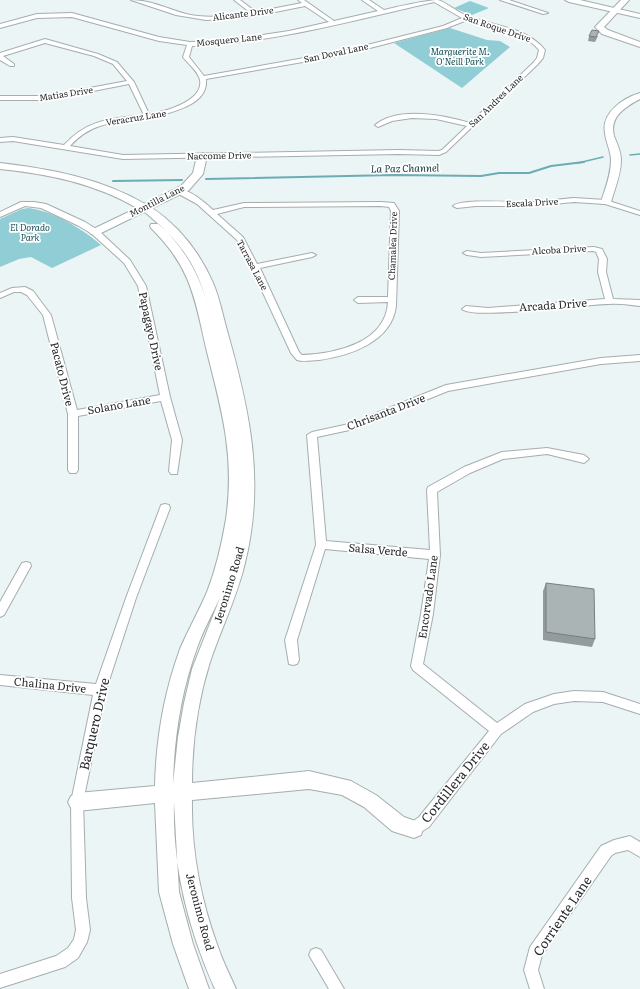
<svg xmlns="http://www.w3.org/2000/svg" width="640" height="989" font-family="Literata,serif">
<rect width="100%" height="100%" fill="#ebf5f6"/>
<path fill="#90cdd4" d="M470,1L489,8L472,15L454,8Z
M450,28L487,40L500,41L510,47L462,88L394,43Z
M29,208C55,212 81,228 101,245L52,268L31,257L19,259L0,267V219L22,209Z"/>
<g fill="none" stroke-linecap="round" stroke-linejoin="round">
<path stroke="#6cacb3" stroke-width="1.5" d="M630,155L640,154
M578,163L603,157"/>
<path stroke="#6cacb3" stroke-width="2" d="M206,179L394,175L481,176L499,173H529L551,166L584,162
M113,181L182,180"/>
<g stroke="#a5adae" stroke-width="2">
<path id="street" d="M131,0C150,0 168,9 186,14C207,19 229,16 251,13L234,0H240L256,12L302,3L298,0H304L334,21L378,11L362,0H369L384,10C395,7 428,0 438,0C447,3 456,11 465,15C491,26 526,26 545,50L543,58L537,65L446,152L439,155L399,154L123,159L13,141L0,142V138L13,137L64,145C88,119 110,119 144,115L129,84L47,100H0V96H47L127,81L113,64L94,56L45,43L3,56L14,64V66H10L0,60V53L45,39L98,54L117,62L134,82L149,114C164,112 204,101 200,80C198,71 188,64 183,57L187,45L159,41L72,17L37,18L0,28V24L37,14L72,13L159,37L190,42L222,41L289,31L329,22L305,6L250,17L206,20L176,15ZM434,2L462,18L443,26L343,51L204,76L189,57L192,46C274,43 354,20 434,2ZM467,20C491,28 523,30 539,50L537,58L533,63L470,123C444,115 398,106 375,125L378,127L392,121L412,118L436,119L467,126L442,150L438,151L399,150L123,155L70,146C93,121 114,123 145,119L148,120C165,112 209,108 206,79L343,55L447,28Z
M500,0H509L548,13L543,14Z
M177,189C188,188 206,203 213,210L244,203L381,202L394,203L399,211L396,306C392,342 349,356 319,360C312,360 304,362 297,360L291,353L251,267L237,240L197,204L177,193ZM381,206L389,207L391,211L388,297H358L354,300L358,303L388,302C386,343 335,354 302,355L299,352L260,268L312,257L316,255L312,253L257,264L243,237L217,214L244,207Z
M574,198L606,200L640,211V215L605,204L574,202L533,206H476L457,208L453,206C463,198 518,203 534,202C547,201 561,199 574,198Z
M21,202H34L46,204L85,222L98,230L130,260L146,286L170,397L182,440L177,474H171L169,471L172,440L161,401L78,416V470L76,473H70L68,470V414L43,315L27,295L21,292H14L0,298V293L12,288L25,287L33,291L51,315L77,410L160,395L138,286L124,263L92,234L79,226L41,208L25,206L0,217V212Z
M594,247L602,249L607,259L606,272L613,299L640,300V306C630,305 619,303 609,304C586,304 473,320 462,309L466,306L488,308L605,299L598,272L599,259L596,252L593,251L481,257L467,255L463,253L467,251L481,253Z
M640,355V361L601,364L448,391L354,429L317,437L326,541L430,550L427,490L428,487L464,467L502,452L547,448L584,455L589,459L584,463L547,454L503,459L470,473L437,492L440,555L433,614L423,664L497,723L525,704L554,694L574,691L603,692L640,704V714L603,702L574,701L554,704L533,712L501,734L429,827L414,836L409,834L407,829L409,824L419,817L489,731L413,670L411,666L421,614L429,559L325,549L297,640L299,660L297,664L293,665L289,664L285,640L316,545L307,435L312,432L349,424L446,385L601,358Z
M165,504L169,505L170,508L136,598L106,690L83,802L86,898L90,930L87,942L78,958L65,967L0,988V974L56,956L68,948L74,939L76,930L72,898L71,802L93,695L0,685V675L96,684L126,598L160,508L161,505Z
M26,562L30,563L31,566L4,615L0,617V602L22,563Z
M630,836L640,842V857L628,850L615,853L611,856L542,955L538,970L544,989H530L524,970L530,947L601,846L614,840Z
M316,948L321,950L344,989H329L309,955L311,950Z"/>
</g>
<g stroke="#a5adae" stroke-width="2">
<path id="secondary" d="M621,0H629L604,27L608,30L640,42V47L602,34L595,27Z
M640,93V99C625,107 609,117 614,136C617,144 621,151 621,160C621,174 615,188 611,202L610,204H602L601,202C605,189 611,175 611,160C611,151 606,143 605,133C601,113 623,98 640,93Z
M202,153L207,156L203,174L189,190L152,208C179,226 200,253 213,283C220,299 223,317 228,334C250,412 265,482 245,563C237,597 221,629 210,662C198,700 192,743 192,783L309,771L351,781L376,795L404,817L421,823L423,829L421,835L414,838L392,831L364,807L342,795L309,789L192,800C191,850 201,901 218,947C223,962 230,975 236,989H215C189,931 172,866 174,802L179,892L193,944L209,989H189L173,944L159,892L155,803L77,811L71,808L68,802L71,796L77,793L155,786C156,739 164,693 180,649C188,630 199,611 207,592C216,569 222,543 226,519C235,457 222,411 207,352C195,300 192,268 151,228L150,226L151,224H159C184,248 199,273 208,306C196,262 181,243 146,213L144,212L99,234H91L90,232L91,230L137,208C94,183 48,174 0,169V163C51,169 100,178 145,204L181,186L193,173L197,156ZM220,598L192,669L184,703L178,737L173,784C174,738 181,692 197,648C203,631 212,614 220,598Z"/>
</g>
<g stroke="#a5adae" stroke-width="2">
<path id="primary" d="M565,0H580L640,14V18L569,2Z"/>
</g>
<use href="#street" fill="#fff" fill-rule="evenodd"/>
<use href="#secondary" fill="#fff" fill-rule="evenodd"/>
<use href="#primary" fill="#fff" fill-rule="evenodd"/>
</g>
<path fill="#939b9c" d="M589,36H598L595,42L588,41Z
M546,583L595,639L592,647L543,640V591Z"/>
<path fill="#abb4b5" stroke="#787e7f" d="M592,30L599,31L596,37L589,36Z
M546,583L594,589L595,639L546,632Z"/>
<g text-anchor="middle" stroke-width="3.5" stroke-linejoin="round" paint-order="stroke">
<g font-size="9" fill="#282b2c" stroke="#fff">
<text transform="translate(243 14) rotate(-7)" y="3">Alicante Drive</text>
<text transform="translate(497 28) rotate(19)" y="3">San Roque Drive</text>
<text transform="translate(229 40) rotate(-6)" y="3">Mosquero Lane</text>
<text transform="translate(336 53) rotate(-12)" y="3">San Doval Lane</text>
<text transform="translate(66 94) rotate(-9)" y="3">Matias Drive</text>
<text transform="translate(496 101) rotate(-44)" y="3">San Andres Lane</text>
<text transform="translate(136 118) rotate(-9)" y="3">Veracruz Lane</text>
<text transform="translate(219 156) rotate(-1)" y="3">Naccome Drive</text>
<text transform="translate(157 201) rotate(-27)" y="3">Montilla Lane</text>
<text transform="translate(532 203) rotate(-3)" y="3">Escala Drive</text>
<text transform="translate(393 246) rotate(-88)" y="3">Chamalea Drive</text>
<text transform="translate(559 250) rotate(-3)" y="3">Alcoba Drive</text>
<text transform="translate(252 265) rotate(62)" y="3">Tarrasa Lane</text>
</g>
<g font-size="9" font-style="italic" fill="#154e54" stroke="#fff">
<text x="460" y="55">Marguerite M.<tspan x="460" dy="10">O'Neill Park</tspan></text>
<text x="30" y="231">El Dorado<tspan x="30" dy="10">Park</tspan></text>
</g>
<g font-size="10" font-style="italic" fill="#123336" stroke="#fff">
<text transform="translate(405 168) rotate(-1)" y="4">La Paz Channel</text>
</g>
<g font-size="11" fill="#282b2c" stroke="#fff">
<text transform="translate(553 305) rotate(-4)" y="4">Arcada Drive</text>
<text transform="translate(151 331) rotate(78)" y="4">Papagayo Drive</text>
<text transform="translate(62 374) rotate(76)" y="4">Pacato Drive</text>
<text transform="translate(119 405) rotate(-10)" y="4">Solano Lane</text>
<text transform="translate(386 412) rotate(-21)" y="4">Chrisanta Drive</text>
<text transform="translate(378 550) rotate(5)" y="4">Salsa Verde</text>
<text transform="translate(229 585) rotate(-73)" y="4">Jeronimo Road</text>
<text transform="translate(428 597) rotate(-82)" y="4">Encorvado Lane</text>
<text transform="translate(50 685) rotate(6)" y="4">Chalina Drive</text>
<text transform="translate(200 912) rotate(75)" y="4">Jeronimo Road</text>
</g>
<g font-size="13" fill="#282b2c" stroke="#fff">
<text transform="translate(94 724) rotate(-77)" y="5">Barquero Drive</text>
<text transform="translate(455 782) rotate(-51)" y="5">Cordillera Drive</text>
<text transform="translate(562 916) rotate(-56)" y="5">Corriente Lane</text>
</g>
</g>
</svg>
